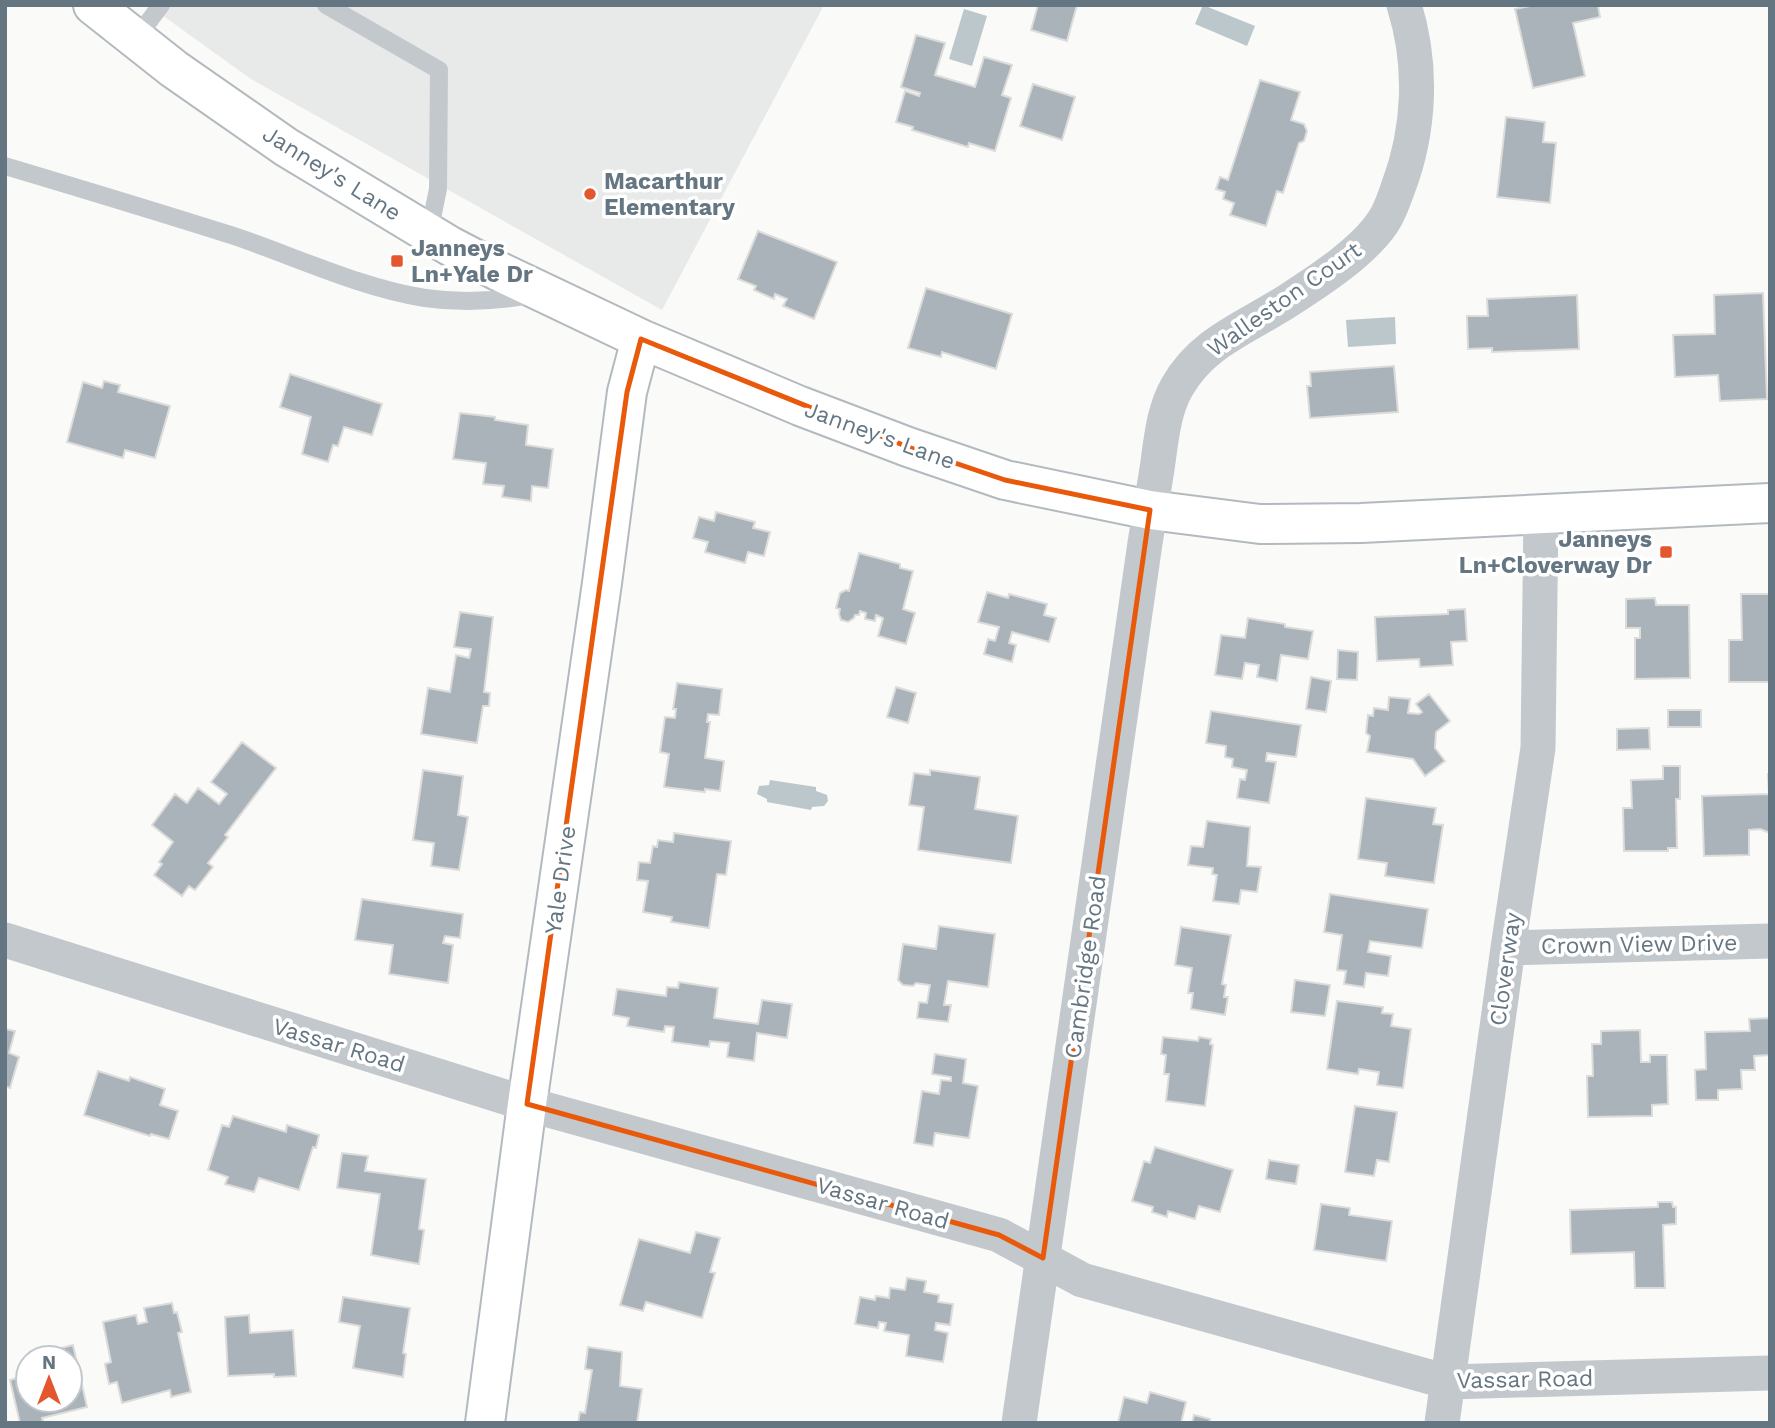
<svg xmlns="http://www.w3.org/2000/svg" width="1775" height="1428" font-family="'Work Sans',sans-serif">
<rect width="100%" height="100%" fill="#fafaf8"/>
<path fill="#e8e9e9" d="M148,5H824L662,310L251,79Z"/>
<path fill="#bbc7cb" d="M1203,5L1255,26L1247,46L1195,24Z
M964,9L987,16L972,66L949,59Z
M1395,317L1396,344L1348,347L1346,320Z
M770,780L816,787V791L827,795L828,801L824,806L812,807L811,810L767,802V799L757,794L759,786L769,785Z"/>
<path fill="#aab3b9" stroke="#dcdcda" stroke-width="2" d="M1038,5H1077L1067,41L1031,30Z
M1535,5H1598L1600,17L1573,23L1585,76L1533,88L1515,9Z
M916,35L945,43L935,75L975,87L984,57L1012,65L1002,95L1011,98L995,151L969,143L968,147L912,130L913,127L896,122L905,91L919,96L920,93L901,87Z
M1260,80L1300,92L1291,120L1304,124L1307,131L1304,141L1299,143L1283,193L1277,191L1266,226L1230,215L1234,203L1223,199L1225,192L1216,189L1220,177L1228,180Z
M1033,84L1075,97L1062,140L1020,126Z
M1506,117L1545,122L1543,142L1556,143L1550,203L1497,197Z
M758,231L837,262L814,319L783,306L787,299L775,294L774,299L754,290L756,286L738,279Z
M926,288L1012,314L996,369L942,352L941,357L908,348Z
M1763,293L1767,399L1720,401L1718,375L1675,377L1673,335L1715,334L1714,295Z
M1577,295L1579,349L1492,352V348L1468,349L1467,316H1488L1487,299Z
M1394,366L1398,412L1310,418L1307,386H1311L1310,372Z
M290,374L382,404L372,435L344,427L338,446L333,445L328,462L302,454L311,417L280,407Z
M104,381L120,385L118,392L170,406L155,458L125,450L123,458L67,442L83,382L102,388Z
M460,413L495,417V420L528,425L526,445L553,449L548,488L532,486L531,501L502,497L504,486L483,484L486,463L453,459Z
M716,512L755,522L753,528L770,532L764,556L748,552L745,563L705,552L708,542L693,538L699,517L714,521Z
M859,553L900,564V568L913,571L903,609L915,613L906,644L878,636L883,618L876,615L875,621L865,619L866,613L860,611L859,615H855L854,618L848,622L841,620L839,614L840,609L836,608L840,593L846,590L849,591Z
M987,592L1008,598L1009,594L1047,604L1044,615L1056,618L1049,642L1012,632L1009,643L1016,645L1012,662L984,654L988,639L995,641L999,627L978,622Z
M1741,594H1770V682H1729V640H1742Z
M1655,598L1656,605H1689L1690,678L1635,679V638H1640V628H1626V599Z
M1465,609L1467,641L1451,642L1453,665L1420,667L1419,659L1377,661L1375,617L1448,614V610Z
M460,612L493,617L484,692L490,693L489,706H483L477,743L421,734L428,688L450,692L456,655L469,658L471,649L454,647Z
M1248,618L1285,624V627L1313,631L1308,659L1281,655L1277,681L1257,677L1259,665L1245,663L1242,679L1215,675L1221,635L1245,638Z
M1338,650L1358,652L1357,680L1337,679Z
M1311,677L1331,681L1326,712L1306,709Z
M677,683L722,689L719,715L708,714L707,722H710L705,758L724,761L720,791L705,789V792L664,787L669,754L660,752L665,717L675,718L676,709H673Z
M896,687L916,693L908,723L887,717Z
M1429,694L1450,721L1436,732L1435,748L1445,761L1425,776L1413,759L1367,752L1370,736L1366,733L1368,715L1373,716L1374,708L1388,710L1389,697L1410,699L1408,713L1419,714L1422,712L1416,704Z
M1668,710H1701V727H1668Z
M1211,711L1301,725L1296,757L1267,753L1266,761L1276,762L1269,803L1237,798L1240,779L1245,780L1247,770L1232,767L1233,759L1225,757L1226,746L1206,743Z
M1649,728L1650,749L1617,750V729Z
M242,742L276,768L225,835L228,837L208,863L213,867L195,890L189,886L182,896L154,875L162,864L159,862L173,842L152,825L175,794L187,803L198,788L219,804L227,794L211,782Z
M1663,766H1680V799H1676L1677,848H1668V851H1624L1623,808H1632L1631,780L1663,779Z
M423,770L463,776L458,815L468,817L459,870L431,866L434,843L413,840Z
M930,770L980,777L975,809L1018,816L1011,863L918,850L924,807L909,805L914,773L930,775Z
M1768,774H1770V833L1760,829L1749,830V855L1704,856L1702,796L1769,794Z
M1366,798L1436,808L1433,824L1443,825L1434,883L1385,876L1387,863L1358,859Z
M1207,821L1250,827L1247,866L1261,867L1257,892L1241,890L1239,904L1213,901L1217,875L1212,874L1213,868L1188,865L1191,846L1203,847Z
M674,833L731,841L726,875L717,874L709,928L671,922L672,917L643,912L648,881L637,880L639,862L650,863L653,846L657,847L658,840L673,842Z
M1330,894L1428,909L1422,948L1370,941L1368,952L1391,956L1388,976L1366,973L1364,987L1344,984L1346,971L1337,970L1342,935L1324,932Z
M362,899L463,914L460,938L445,936L443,943L453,945L448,983L389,974L393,945L355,940Z
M939,926L995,934L988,987L948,981L944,1005H951L948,1022L917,1018L919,1002L927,1003L930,985L916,983L913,986L903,985L898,980L903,944L936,949Z
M1181,927L1231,935L1222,984L1226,985L1224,997H1228L1225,1015L1191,1009L1193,993H1188L1192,968L1175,965Z
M1295,980L1330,985L1325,1016L1291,1012Z
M679,982L718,988L714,1018L758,1024L762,1000L792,1004L787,1038L757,1033L754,1061L727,1057L729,1043L710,1041L709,1047L672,1042L674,1027L665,1026L664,1032L627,1026L629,1018L613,1015L617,989L666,996L667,987L678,988Z
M1337,1001L1383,1007L1382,1013L1393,1014L1391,1026L1411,1029L1403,1088L1377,1085L1379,1072L1359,1069L1358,1074L1327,1069Z
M1770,1018V1055L1754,1056L1755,1070H1741L1742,1089L1718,1090V1100H1696L1695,1070L1706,1069L1705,1032L1750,1031L1749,1019Z
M5,1029L15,1031L9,1053L19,1057L10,1088L5,1086Z
M1640,1030L1641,1062H1650V1055H1667L1668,1104L1652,1105V1116L1588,1117L1587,1076H1593L1592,1044H1601V1031Z
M1163,1037L1198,1041L1199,1037L1211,1039L1210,1044L1213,1045L1205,1106L1166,1101L1169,1074H1164L1166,1055L1161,1054Z
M935,1054L966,1059L963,1083L978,1086L969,1138L935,1133L933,1146L914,1143L922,1091L939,1094L941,1080L951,1081V1077L932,1074Z
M98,1071L129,1081L130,1077L165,1089L160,1105L178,1111L169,1139L151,1134L150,1136L84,1115Z
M1355,1106L1397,1112L1389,1162L1377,1160L1374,1176L1345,1172Z
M233,1116L286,1132L287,1125L319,1135L316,1148L313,1147L299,1190L259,1178L254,1192L225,1184L228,1177L208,1170L222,1125L229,1127Z
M1155,1147L1233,1170L1220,1212L1199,1206L1195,1219L1168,1211L1167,1217L1152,1212L1153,1207L1132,1201L1144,1161L1150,1163Z
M342,1153L368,1156L365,1171L426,1179L419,1229L424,1230L419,1264L371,1255L380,1194L337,1188Z
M1269,1160L1299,1165L1296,1184L1266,1179Z
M1658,1202H1672L1673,1207H1676V1224L1663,1225L1665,1288H1635L1634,1252L1571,1254L1570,1210L1658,1207Z
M1321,1204L1350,1208L1349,1215L1392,1221L1386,1261L1314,1250Z
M696,1232L720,1238L710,1272L715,1273L702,1318L646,1302L643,1311L620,1305L639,1239L690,1253Z
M907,1278L926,1281L924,1292L939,1295L938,1302L953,1304L950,1325L936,1323L935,1330L948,1333L943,1362L906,1356L909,1335L884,1331L886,1323L879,1322L878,1328L855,1324L860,1297L875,1300L876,1296L889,1298L890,1288L905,1290Z
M343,1297L410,1308L403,1353L406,1354L403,1377L353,1368L360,1326L339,1322Z
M172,1303L174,1313L177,1312L182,1332L178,1333L191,1392L171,1397L170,1390L122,1403L117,1382L109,1384L105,1364L111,1362L103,1322L136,1315L138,1324L147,1322L144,1308Z
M249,1315L250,1333L293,1330L296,1376L274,1377V1374L228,1376L225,1317Z
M73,1345L87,1407L42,1418L43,1421L38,1423H20L10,1380L28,1375V1400H70V1358H48L46,1352Z
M588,1347L622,1352L620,1386L642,1389L637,1423H578L580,1412L585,1413L592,1370L585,1369Z
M1150,1392L1186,1402L1181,1423H1118L1124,1397L1147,1403Z
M1194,1415L1210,1419L1209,1423H1192Z"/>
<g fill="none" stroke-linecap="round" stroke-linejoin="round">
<g stroke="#b3babf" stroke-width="42">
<path id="secondary" d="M93,5L174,69L286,147L450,246L498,271L641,339L800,406L908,447L1005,480L1150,510L1260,524L1361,523L1770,503
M485,1423L527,1104L602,583L627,392L641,339"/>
</g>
<path stroke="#c3c8cc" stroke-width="18" d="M326,5L439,70L438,189L429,233
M135,40L161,5
M5,166C82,189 158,212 234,236C296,257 361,288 425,298C459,303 498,301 531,295"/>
<path stroke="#c3c8cc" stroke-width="35" d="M5,940L527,1104L999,1235L1082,1280L1448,1382L1770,1373
M1508,948L1770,941
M1019,1423L1145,543C1149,518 1153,494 1157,469C1161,442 1163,411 1177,387C1203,341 1248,327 1289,300C1320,280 1363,252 1383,222C1390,212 1394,199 1398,188C1420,130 1423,65 1404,5
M1442,1423L1508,948L1538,748L1541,513"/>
<use href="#secondary" stroke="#fff" stroke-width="38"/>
</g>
<path fill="none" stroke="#e8590c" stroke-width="5" stroke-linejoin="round" d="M641,339L908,447L1005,480L1150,510L1043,1258L999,1235L527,1104L627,392Z"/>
<g fill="#e4572e" stroke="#fff" stroke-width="2.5">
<circle cx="590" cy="194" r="7"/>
<rect x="390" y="254" width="14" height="14" rx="3.5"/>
<rect x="1659" y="545" width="14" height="14" rx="3.5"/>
</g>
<g text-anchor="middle" stroke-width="7" stroke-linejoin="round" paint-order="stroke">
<g font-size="23" fill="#657683" stroke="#fff">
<text transform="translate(332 173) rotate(32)" y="8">Janney's Lane</text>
<text transform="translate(1284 299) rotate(-35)" y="8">Walleston Court</text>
<text transform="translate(880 435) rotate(20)" y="8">Janney's Lane</text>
<text transform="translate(560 880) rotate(-82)" y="8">Yale Drive</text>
<text transform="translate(1639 944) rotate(-1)" y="8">Crown View Drive</text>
<text transform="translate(1085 967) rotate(-82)" y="8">Cambridge Road</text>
<text transform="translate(1505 969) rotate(-82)" y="8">Cloverway</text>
<text transform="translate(339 1045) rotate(17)" y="8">Vassar Road</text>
<text transform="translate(883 1203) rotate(16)" y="8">Vassar Road</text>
<text transform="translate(1525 1379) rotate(-1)" y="8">Vassar Road</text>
</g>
<g font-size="23" font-weight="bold" fill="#657683" stroke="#fff" text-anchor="start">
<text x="604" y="189">Macarthur<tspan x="604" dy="26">Elementary</tspan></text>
<text x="411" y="256">Janneys<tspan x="411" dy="26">Ln+Yale Dr</tspan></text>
<text x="1652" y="547" text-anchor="end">Janneys<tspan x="1652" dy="26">Ln+Cloverway Dr</tspan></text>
</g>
</g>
<rect width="1775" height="1428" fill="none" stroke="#657683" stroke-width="14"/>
<g transform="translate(49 1379)"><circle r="33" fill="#ffffff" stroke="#c1c8cd" stroke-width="2"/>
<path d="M0-5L12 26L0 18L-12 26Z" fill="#e4572e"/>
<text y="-10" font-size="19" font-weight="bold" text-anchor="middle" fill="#657683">N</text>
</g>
</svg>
